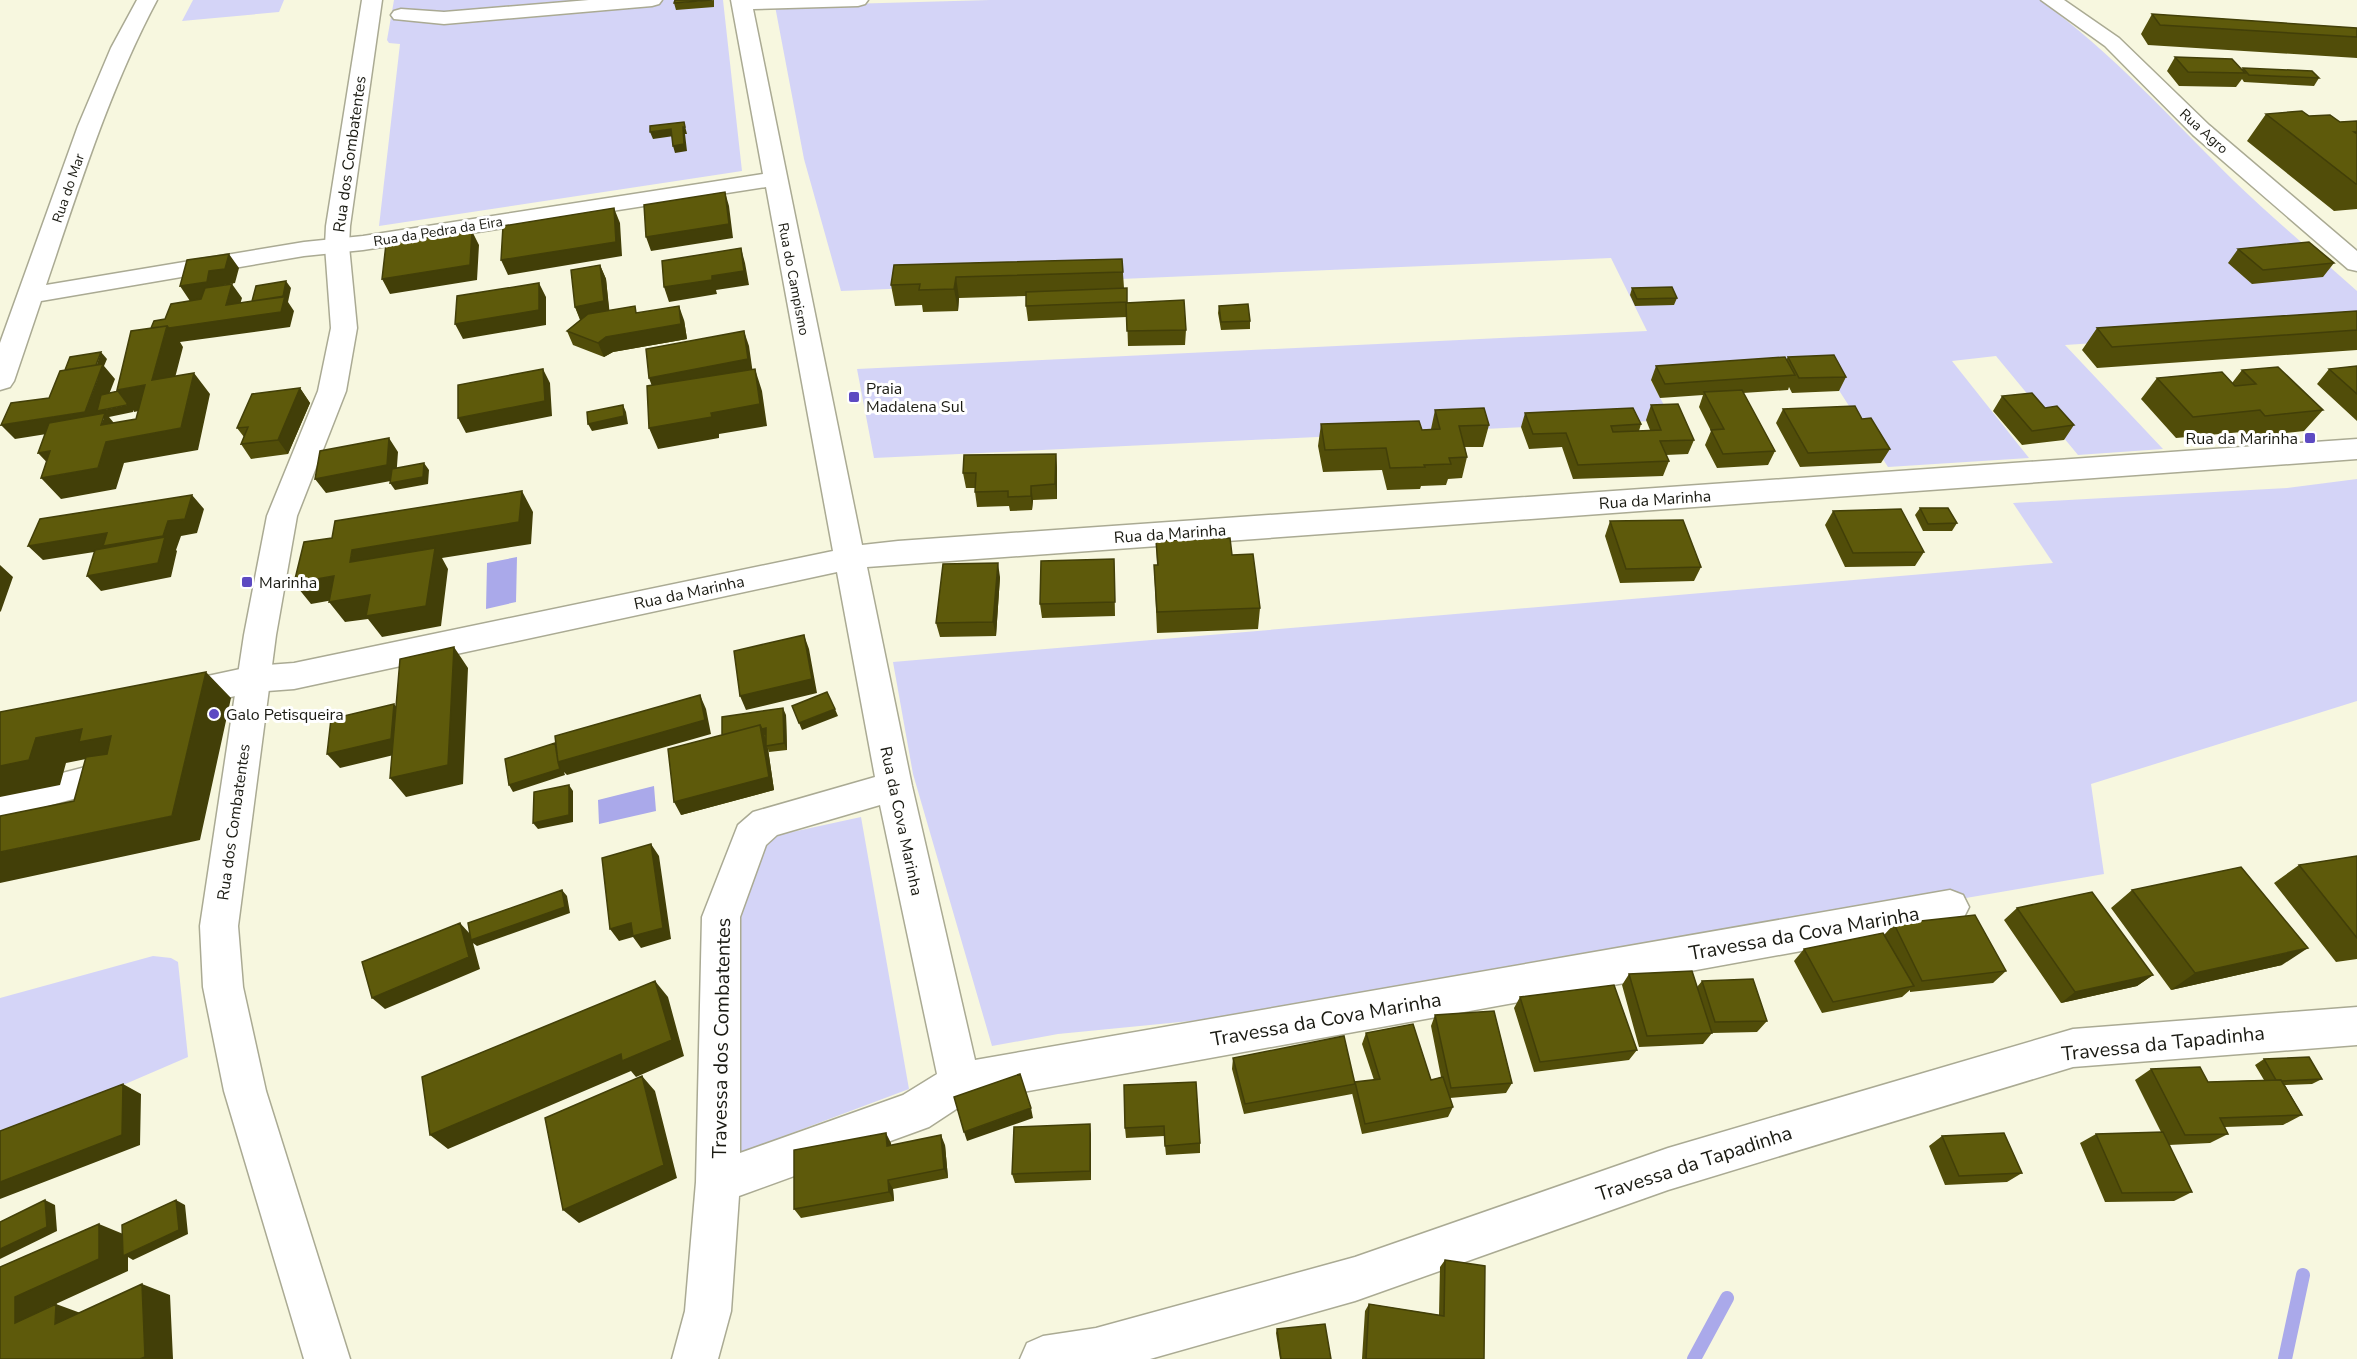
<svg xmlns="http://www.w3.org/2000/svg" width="2357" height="1359" font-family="'Nunito Sans',sans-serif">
<rect width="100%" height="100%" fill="#f7f7df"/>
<path fill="#d4d4f7" d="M193,0H284L279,12L182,21Z
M394,0H723L742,171L379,226L400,44L389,43L387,40Z
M990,0H2040C2115,55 2169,117 2234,181C2273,219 2316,254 2357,291V326L2065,345L2163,449L2078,455L1996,356L1952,361L2029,458L1888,467L1826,370L1651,381L1672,420L874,458L857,369L1647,331L1611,258L841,291L804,159L775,6Z
M2357,479V701L2091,784L2104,874L1344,1006L1058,1034L992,1046L913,774L893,662L2053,563L2013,503L2287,488Z
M861,817L909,1089L739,1153L734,907L769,837Z
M153,956L171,958L178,962L188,1057L0,1138V998Z"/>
<path fill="#aaa9ea" d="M517,557L516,602L486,609L487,563Z
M654,786L656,811L599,824L598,800Z"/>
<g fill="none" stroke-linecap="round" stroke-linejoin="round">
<path stroke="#aaa9ea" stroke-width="14" d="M1694,1359L1727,1298
M2285,1359L2303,1275"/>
<g stroke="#aaaa93" stroke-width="3">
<path id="minor" d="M137,0H157C109,90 79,188 46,285L304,242L363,236L763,174L731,0H868L865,4L858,6L753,9L862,545L898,541L2357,439V459L867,567L912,786L975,1060L1950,890L1963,895L1969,907L1963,919L1950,924L967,1102L929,1127L739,1196L731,1311L718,1359H672L685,1311L696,1182L702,917L738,825L753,812L875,777L837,572L294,689L254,692L175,709L163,705L158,696L163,687L175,683L254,666L294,663L833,551L766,187L363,250L304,256L41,301L14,381L10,387L0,390V343L78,126L111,48ZM880,805L937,1074L903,1095L740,1153V917L766,845L777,835Z
M589,0H662L659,4L652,6L444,24L394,19L391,15L394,11L401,9L444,12Z
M2041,0H2064L2119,38L2209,125L2357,251V271L2348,269L2193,135L2105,46Z
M105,762L117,767L122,777L117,787L0,819V789Z
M2357,1007V1045L2073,1067L1668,1190L1355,1301L1150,1359H1020L1027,1343L1043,1336L1096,1328L1355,1257L1668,1148L2073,1029Z"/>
</g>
<g stroke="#aaaa93" stroke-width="3">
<path id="major" d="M362,0H382L350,226L349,246L357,328L346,391L297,516L276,635L238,926L243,987L266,1091L350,1359H304L224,1091L203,987L200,926L244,635L267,516L318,391L331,328L325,246L326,226Z"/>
</g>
<use href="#minor" fill="#fff" fill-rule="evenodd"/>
<use href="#major" fill="#fff" fill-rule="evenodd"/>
</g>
<path fill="#514d09" d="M714,0V7L676,10L674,3Z
M2152,14L2357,28V58L2148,45L2141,34Z
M2175,57L2242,69L2243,68L2319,78L2314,86L2244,82L2242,79L2236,87L2179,86L2167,71Z
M2266,114L2309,116L2340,122L2357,121V209L2334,211L2247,141Z
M2238,249L2334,263L2323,277L2252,284L2228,263Z
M1122,259L1124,288L1127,303L1186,330L1185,345L1128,346L1127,317L1028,321L1026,306V296L959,298L958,311L923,312L922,305L895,306L891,285L894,265Z
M600,265L606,279L609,311L638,313L684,320L687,339L613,352L604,357L573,345L567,331L580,320L575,307Z
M1632,288L1677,298L1674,305L1635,306L1630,295Z
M1219,306L1250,321V329L1221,330L1218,313Z
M2357,311V350L2097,368L2082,350L2097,328Z
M1788,357L1846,377L1839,391L1792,393L1789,387L1788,390L1743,393L1775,451L1768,465L1717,468L1705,445L1711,431L1699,407L1703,395L1660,398L1651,380L1656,366L1786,360Z
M2357,366V421L2317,384L2329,369Z
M2242,370L2323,410L2304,431L2247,437L2242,432L2176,438L2141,399L2157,378L2232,383Z
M300,388L310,403L288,454L251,459L241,444L244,437L237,428Z
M2002,396L2074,425L2064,440L2022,445L1993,411Z
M1651,405L1694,440L1688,454L1666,455L1669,461L1663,476L1573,479L1562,447L1529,449L1521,427L1525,413L1641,424L1639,431L1650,430L1646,420Z
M1783,409L1862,419L1890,449L1881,463L1800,467L1776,423Z
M1435,410L1489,425L1483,447H1465L1467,457L1462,478L1448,479L1446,485L1421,486L1420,489L1387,490L1382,470L1323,472L1318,446L1321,424L1422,430L1431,429Z
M1056,454L1057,469V499L1033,500L1032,510L1010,511L1009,506L977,507L975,492V488H966L963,473Z
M1920,508L1957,523L1952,531H1923L1915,515Z
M1833,511L1924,552L1915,566L1845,567L1825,525Z
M1610,521L1701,567L1694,581L1620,583L1605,536Z
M1156,541L1232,555L1260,608L1258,629L1157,633L1154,565H1157Z
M1114,559L1115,616L1042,618L1040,604Z
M1000,577L996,636L940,637L936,623Z
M786,715L787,750L769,752L768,749L774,790L681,815L722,735Z
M2357,856V959L2336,962L2274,883L2299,865Z
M2132,890L2282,965L2171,990L2111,908Z
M2017,908L2153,975L2137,986L2061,1003L2004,920Z
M1894,924L2006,971L1993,983L1910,992V990L1902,997L1822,1013L1794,961L1804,949L1884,935Z
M1629,974L1697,987L1702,981L1767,1021L1757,1032L1712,1033L1703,1044L1639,1047L1622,985Z
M1520,997L1637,1050L1629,1060L1534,1072L1514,1008Z
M1435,1015L1512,1083L1506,1093L1450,1098L1453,1107L1448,1117L1362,1134L1352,1093L1355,1082L1374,1080L1362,1044L1366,1033L1431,1080L1441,1077L1431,1026Z
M1233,1058L1355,1084L1352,1094L1244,1114L1232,1069Z
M2264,1059L2322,1079L2312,1084L2285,1085L2302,1115L2283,1125L2225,1127L2228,1134L2210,1143L2169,1145L2192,1192L2174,1201L2105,1202L2080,1143L2096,1134L2161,1132L2135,1080L2151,1069L2208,1082L2264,1080L2255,1065Z
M1196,1082L1200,1143V1153L1166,1155L1164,1136L1126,1138L1125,1128Z
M1091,1134V1180L1015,1183L1012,1174Z
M1942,1136L2022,1173L2007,1182L1945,1185L1929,1146Z
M891,1143V1145H945L948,1178L893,1189L894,1201L801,1218L794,1209Z
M1445,1260L1484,1359H1362L1365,1311L1369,1304L1439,1315L1440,1267Z
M1277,1329L1331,1359H1280L1276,1333Z"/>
<path fill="#423f08" d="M684,122L687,134H685L687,151L675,153L673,146L683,127Z
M671,129L674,136L653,139L650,132Z
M725,192L729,206L733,238L651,251L646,237Z
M614,208L620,223L622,256L508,275L501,260Z
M472,231L479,245L477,280L390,294L382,279Z
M741,248L745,263L749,285L716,290L717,294L669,302L664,287Z
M229,254L239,268L235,283L219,286L217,296L190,301L180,286L209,271Z
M600,265L606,279L610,316L581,321L575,307Z
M956,277L959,298L958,311L954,289Z
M286,281L291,288L288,302L294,311L290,327L180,342L183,347L169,401L152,380L167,326L226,305L232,284L242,298L236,318Z
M539,283L546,297V325L463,339L455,324Z
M679,306L684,320L687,339L613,352L604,357L598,343L606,337Z
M744,331L749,346L753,374L654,392L649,378Z
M101,352L107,359L104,366L115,379L103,410L127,405V403L117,390L145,385L162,406L134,412L133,410V412L109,417L123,434L122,439L181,428L194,373L210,394L198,450L124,463L116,489L61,499L41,478L98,468L106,442L114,440L101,425L104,418L101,415L97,426L15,439L1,425L85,412L98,378L69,382L63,375L95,370Z
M543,369L550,383L552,416L466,433L458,418Z
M755,369L762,391L767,426L719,434V438L658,449L649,428L711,413Z
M300,388L310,403L288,454L278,440Z
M623,405L626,412L628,424L592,431L588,424Z
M389,438L398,452L396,480L326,493L315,479Z
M50,451L58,474L38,453Z
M1056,454L1057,469V499L1055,484Z
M424,463L429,470L428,484L395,490L390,483Z
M1031,486L1033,500L1032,510L1031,496Z
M522,491L533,512L531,544L442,558L448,569L441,626L382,637L368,619L345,622L329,602L350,562L352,550Z
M192,495L204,509L197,533L181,536L176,550L177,551L171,577L101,591L87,576L107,550L43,560L28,546L168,521Z
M998,563L1000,577L996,636L993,622Z
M0,565L13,577L1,611L0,612Z
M334,576L350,597L311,604L294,583Z
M804,635L809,649L817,693L746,710L740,696Z
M454,647L468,668L463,784L406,797L390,778Z
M206,672L231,698L200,840L0,883V852L172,816Z
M700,695L706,709L711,734L567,775L564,772L565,775L513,792L509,785Z
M394,704L405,718L402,753L340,768L327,754Z
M783,708L786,715L787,750L784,743Z
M835,709L838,716L802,730L799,723Z
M766,728L769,735H764L766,739V746L768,749L774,790L681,815L674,802L722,735Z
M82,729L111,736L139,761L96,757L66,763L60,785L0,797V766L36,738Z
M569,785L573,791V822L538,829L533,823Z
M651,844L659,856L671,939L641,948L633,937L619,941L610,929Z
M562,890L567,896L570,913L477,946L473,943L480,969L385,1009L372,998L460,923L471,935Z
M2308,948L2282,965L2171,990L2195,973Z
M2153,975L2137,986L2061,1003L2075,992Z
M655,981L668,997L684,1056L636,1077L631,1071L448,1149L430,1135Z
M642,1076L655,1091L677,1178L579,1223L563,1210Z
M123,1084L141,1094L140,1145L0,1199V1182Z
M1031,1108L1033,1118L967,1141L964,1132Z
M1090,1124L1091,1134V1180L1090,1171Z
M886,1133L891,1143L892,1155L887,1146Z
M941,1135L945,1145L948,1178L944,1169Z
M888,1180L893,1189L894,1201L889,1192Z
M45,1200L55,1205L57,1231L0,1259V1249Z
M176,1200L185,1205L188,1234L133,1260L128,1257V1271L47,1308V1333L15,1323V1297L99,1224L128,1236Z
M142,1284L170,1295L173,1359H140Z
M56,1304L86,1315L55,1324Z"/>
<path fill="#5e5a0b" stroke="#423f08" stroke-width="1.5" d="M675,0H712L674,3Z
M2152,14L2357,28V37L2160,25Z
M2175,57L2232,59L2245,73L2188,72Z
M2243,68L2312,71L2319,78L2249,75Z
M2302,111L2309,116L2330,115L2340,122L2357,121V132H2354L2357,134V184H2356L2266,114Z
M684,122L685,127H683L684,144L673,146L671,129L650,132V126Z
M725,192L729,224L646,237L644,205Z
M614,208L616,242L501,260L503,226Z
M472,231L470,265L382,279L386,244Z
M2309,242L2334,263L2263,270L2238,249Z
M741,248L744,271L712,276V280L664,287L662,261Z
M229,254L225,269L209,271L207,282L180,286L187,260Z
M1122,259L1123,272L956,277L954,289L919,290L920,284L891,285L894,265Z
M600,265L604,301L575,307L571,270Z
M286,281L283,297L252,301L256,286Z
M539,283V310L455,324L457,296Z
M232,284L226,305L285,296L281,312L169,328L167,326L151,328L154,321L165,319L171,304L201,299L205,288Z
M1672,287L1677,298L1637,299L1632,288Z
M1127,288V302L1026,306V292Z
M1184,300L1186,330L1127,331L1126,303Z
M1248,304L1250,321L1221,322L1219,306Z
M635,306L636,313L679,306L681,324L606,337L598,343L567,331L588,314Z
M2357,311V330L2112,347L2097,328Z
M167,326L152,380L194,373L181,428L106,442L98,468L41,478L50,451L38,453L49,423L105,413L101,425L136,419L145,385L117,390L131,331Z
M744,331L748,359L649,378L646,349Z
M101,352L96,365L65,370L70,357Z
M1834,355L1846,377L1799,378L1788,357Z
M1785,357L1795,375L1665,384L1656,366Z
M103,364L85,412L1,425L11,403L49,398L60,371Z
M2357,366V394L2329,369Z
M2278,367L2323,410L2265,416L2260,410L2193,417L2157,378L2222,372L2235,386L2256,384L2242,370Z
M543,369L545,401L458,418V385Z
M755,369L760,404L711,413L712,417L649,428L647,386Z
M300,388L278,440L241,444L248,427L237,428L252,394Z
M1742,390L1775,451L1723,454L1711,430L1724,429L1704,392Z
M118,391L127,403V405L97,411L101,395Z
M2032,393L2045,408L2057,406L2074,425L2032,431L2002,396Z
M1678,404L1694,440L1660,441L1669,461L1578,465L1566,433L1533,434L1525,413L1633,408L1641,424L1611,426L1613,432L1661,430L1651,405Z
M623,405L624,416L588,424L587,412Z
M1855,406L1862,419L1871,418L1890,449L1808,453L1783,409Z
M1484,408L1489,425L1459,426L1467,457L1449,458L1451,464L1424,465L1425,467L1390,468L1386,448L1325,450L1321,424L1419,421L1422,430L1440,429L1435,410Z
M389,438L387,465L315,479L320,451Z
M1056,454L1055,484L1031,486V496L1008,497V491L975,492L976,473H963L964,455Z
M424,463L423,477L390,483L392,469Z
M522,491L519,522L352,550L350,562L435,548L426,606L366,616L370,595L329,602L334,576L294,583L304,542L332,538L335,521Z
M192,495L185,519L168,521L163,536L103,546L107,533L28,546L40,519Z
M1920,508H1948L1957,523L1928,524Z
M1901,509L1924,552L1853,553L1833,511Z
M1683,520L1701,567L1626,569L1610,521Z
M165,537L158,563L87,576L95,550Z
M1230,538L1232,555L1253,554L1260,608L1157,612L1154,565H1158L1156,541Z
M1114,559L1115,602L1040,604L1041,561Z
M998,563L993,622L936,623L943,564Z
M804,635L812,679L740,696L734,651Z
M454,647L448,765L390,778L400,659Z
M206,672L172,816L0,852V816L74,801L86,757L107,754L111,736L79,742L82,729L36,738L29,760L0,766V712Z
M827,692L835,709L799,723L792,706Z
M700,695L705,720L558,762L555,736Z
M394,704L391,739L327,754L331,719Z
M783,708L784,743L766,746V728L762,729L760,725L722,735V717Z
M760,725L769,777L674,802L668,749Z
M555,743L558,762L560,769L509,785L505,759Z
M569,785V815L533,823L534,792Z
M651,844L663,928L633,936L631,923L610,929L602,858Z
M2357,856V938L2299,865Z
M2241,867L2308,948L2195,973L2132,890Z
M562,890L565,907L471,940L468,923Z
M2092,892L2153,975L2075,992L2017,908Z
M1975,915L2006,971L1922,981L1894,924Z
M460,923L469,957L372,998L362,962Z
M1883,933L1914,986L1833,1002L1804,949Z
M1692,971L1712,1033L1647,1036L1629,974Z
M1753,979L1767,1021L1715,1022L1702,981Z
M655,981L672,1040L622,1061L621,1054L430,1135L422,1077Z
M1614,985L1637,1050L1540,1062L1520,997Z
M1494,1011L1512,1083L1451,1088L1435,1015Z
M1413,1024L1431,1080L1443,1077L1453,1107L1365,1124L1355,1082L1380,1079L1366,1033Z
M1344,1036L1355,1084L1245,1104L1233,1058Z
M2309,1057L2322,1079L2282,1081L2281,1080H2276L2264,1059Z
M2200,1067L2208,1082L2281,1080L2302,1115L2220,1118L2228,1134L2185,1135L2151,1069Z
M1020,1074L1031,1108L964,1132L954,1097Z
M642,1076L664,1165L563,1210L545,1118Z
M1196,1082L1200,1143L1165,1146L1164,1126L1125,1128L1124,1085Z
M123,1084L122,1135L0,1182V1131Z
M1090,1124V1171L1012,1174L1014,1127Z
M2163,1132L2192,1192L2122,1193L2096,1134Z
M886,1133L887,1146L941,1135L944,1169L888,1180L889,1192L794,1209V1150Z
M2004,1133L2022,1173L1959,1176L1942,1136Z
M45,1200L47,1227L0,1249V1222Z
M176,1200L179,1230L123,1256L122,1225Z
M99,1224V1259L15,1297V1323L56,1304L55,1324L142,1284L145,1357L140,1359H0V1267Z
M1445,1260L1485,1266L1484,1359H1366L1369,1304L1444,1316Z
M1325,1324L1331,1359H1281L1277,1329Z"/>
<g fill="#5d4ac2" stroke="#fff" stroke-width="2">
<rect x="848" y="391" width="12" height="12" rx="3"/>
<rect x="2304" y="432" width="12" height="12" rx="3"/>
<rect x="241" y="576" width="12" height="12" rx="3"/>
<circle cx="214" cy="714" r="6"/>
</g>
<g text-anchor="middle" stroke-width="6" stroke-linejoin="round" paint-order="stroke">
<g font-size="14" fill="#1a1a12" stroke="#fff">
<text transform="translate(2204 131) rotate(42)" y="5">Rua Agro</text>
<text transform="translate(68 188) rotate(-71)" y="5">Rua do Mar</text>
<text transform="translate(438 231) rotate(-9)" y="5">Rua da Pedra da Eira</text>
<text transform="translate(794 279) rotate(79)" y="5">Rua do Campismo</text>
</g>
<g font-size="16" fill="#1a1a12" stroke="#fff">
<text transform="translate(349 154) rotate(-82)" y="6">Rua dos Combatentes</text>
<text transform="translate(1655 499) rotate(-4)" y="6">Rua da Marinha</text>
<text transform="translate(1170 533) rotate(-4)" y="6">Rua da Marinha</text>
<text transform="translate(689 592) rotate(-12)" y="6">Rua da Marinha</text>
<text transform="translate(902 821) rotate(78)" y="6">Rua da Cova Marinha</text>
<text transform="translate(233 822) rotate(-82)" y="6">Rua dos Combatentes</text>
</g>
<g font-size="16" fill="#1a1a12" stroke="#fff" text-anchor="start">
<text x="866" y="394">Praia<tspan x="866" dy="18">Madalena Sul</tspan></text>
<text x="2298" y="444" text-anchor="end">Rua da Marinha</text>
<text x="259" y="588">Marinha</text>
<text x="226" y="720">Galo Petisqueira</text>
</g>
<g font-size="20" fill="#1a1a12" stroke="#fff">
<text transform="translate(1804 933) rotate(-10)" y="7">Travessa da Cova Marinha</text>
<text transform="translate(1326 1019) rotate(-10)" y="7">Travessa da Cova Marinha</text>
<text transform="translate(721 1038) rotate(-89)" y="7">Travessa dos Combatentes</text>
<text transform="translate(2163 1043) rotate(-6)" y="7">Travessa da Tapadinha</text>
<text transform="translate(1694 1163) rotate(-18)" y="7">Travessa da Tapadinha</text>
</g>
</g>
</svg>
